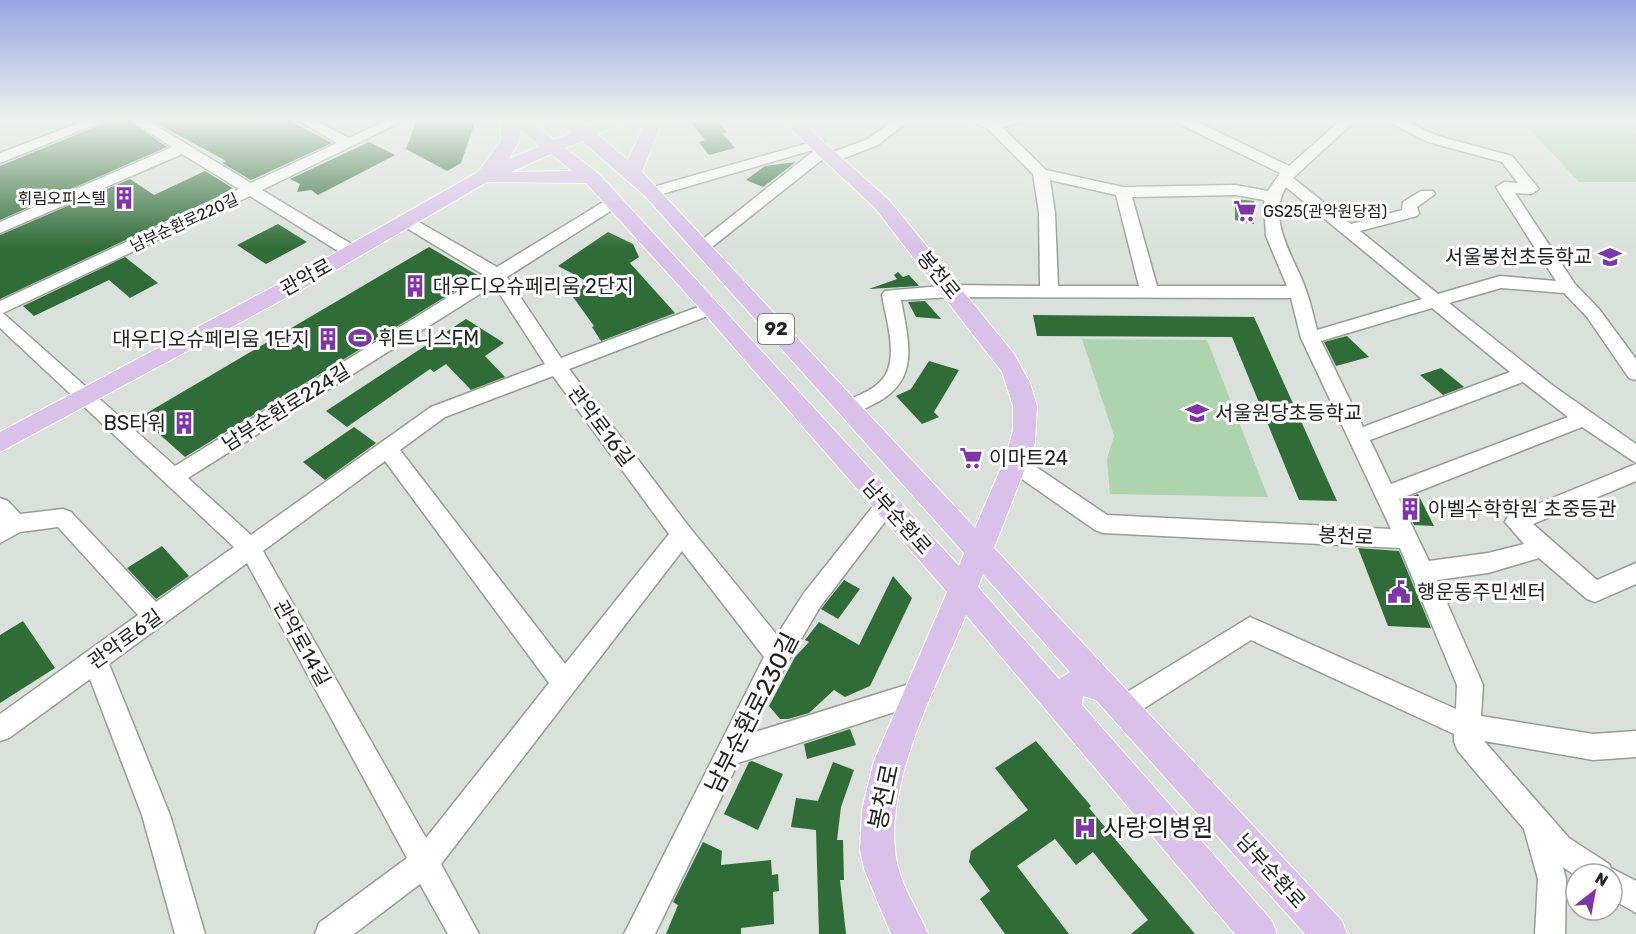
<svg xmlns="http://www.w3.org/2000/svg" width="1636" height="934" font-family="Rubik,'Noto Sans KR',sans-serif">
<rect width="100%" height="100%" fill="#dae1da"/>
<path fill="#add3af" d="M1520,119H1620L1636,134V182H1579Z
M1082,339L1207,340L1268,497L1110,494L1107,459L1114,436Z"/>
<path fill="#2f6c37" d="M114,119H127L167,147L0,220V166Z
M149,119H286L332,143L251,180L222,163L226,161Z
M417,119H476L461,163L447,171L406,149Z
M707,119H716L727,132L722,133L735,148L709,155L699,142L705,140L691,123Z
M369,142L395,155L318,195L311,190L297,192L300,184L290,179Z
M796,162L763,187L746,180L765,166Z
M205,171L234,189L0,299V235L130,179L154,195Z
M1235,199L1254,201V224L1235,220Z
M278,224L307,242L266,264L237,245Z
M608,232L633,244L639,257L630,263L675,313L601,341L592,327L594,326L568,290L590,283L558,266Z
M429,247L479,276L185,457L140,417Z
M125,257L158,283L130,298L109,280L34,316L23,306Z
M898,272L903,277L909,275L919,286L869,289L897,279L894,275Z
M925,301L941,319L916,317L908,302Z
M1033,315L1254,317L1337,501L1299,500L1232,337L1037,336Z
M466,319L504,343L485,356L505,377L471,390L446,364L434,372L430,369L347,427L326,411Z
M1347,336L1369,357L1336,366L1324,342Z
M929,361L959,370L934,412L939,417L922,424L896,396L911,389Z
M1441,368L1464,387L1443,395L1420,375Z
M354,427L376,443L325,480L303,462Z
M1418,494L1434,526L1414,525L1402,500Z
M162,546L189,576L156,599L127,568Z
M1358,548L1399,551L1431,628L1388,626Z
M893,576L912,598L870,686L845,697L834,690L809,713L788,719H780L769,706L795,657L809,642L805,640L819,622L859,645Z
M844,580L860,589L838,619L821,609Z
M23,621L55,668L0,703V635Z
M850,729L856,745L807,759L804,744Z
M1036,741L1091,806L1089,808L1195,934H1131L1148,920L1093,852L1076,865L1055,839L1017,866L1069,934H1005L980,899L990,891L969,862L971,851L1028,810L995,768Z
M752,761L783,774L758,830L724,814L749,762Z
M833,762L854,770L841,807L837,840H843L844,880H840L846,934H819L816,830L791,827L796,798L818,801Z
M703,842L722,851L721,865L771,860L772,875L778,874L779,891L773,892L774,924L741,928V934H666L678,905L673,902Z"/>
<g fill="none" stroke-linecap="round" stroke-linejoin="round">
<g stroke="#969d96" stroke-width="3">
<path id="minor" d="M89,119H108L0,163V153Z
M129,119H145L251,183L337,143L296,119H313L349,138L389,119H407L262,190L358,248L360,252L358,256H346L250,196L3,313L175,466L484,275L400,224L398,221L400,218H412L497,267L608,199H620L622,202L620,205L507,277L561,358L706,304H718L721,308L718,312L569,369L690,528L777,635L804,593L878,500L886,497L894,500L897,506L820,607L787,663L752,733L919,681L928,685L932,693L928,701L738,763L655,934H624L764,657L682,551L441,864L479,934H448L420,884L354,934H315L319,923L407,858L247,563L109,664L170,815L205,934H175L142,815L90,679L9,738L0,741V714L138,615L58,527L20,532L0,543V498L8,501L20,514L63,509L71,512L156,602L234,547L0,328V301L239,189L182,154L0,233V222L172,147ZM494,285L545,364L431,407L251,535L188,478ZM553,376L669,534L565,664L400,450L445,417ZM385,461L549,683L426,838L263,551Z
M895,119H911L878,145L834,162L829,160L828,155L707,251H695L693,247L816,149L652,197L644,192L646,189L819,140L824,141L825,146L832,150L830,153L868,139Z
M966,119H1024L1022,122L1002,127L1046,170L1123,187L1236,185L1268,191L1280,173L1175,122L1173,119H1191L1289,166L1342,119H1357L1293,178L1351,224L1402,210L1403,202L1421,191H1433L1435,194L1417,207L1419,213L1417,216L1360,231L1438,294L1500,276L1556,281L1496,187L1504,182L1518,183L1502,162L1428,142L1383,119H1401L1438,136L1512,156L1539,189L1531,194L1515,193L1575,284L1599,309L1636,359V380L1629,378L1587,317L1564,293L1501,288L1449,303L1552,385L1636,444V463L1582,427L1399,499L1429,561L1488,553L1524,544L1505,522L1508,516L1636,464V481L1533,524L1597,580L1636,563V584L1595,602L1587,599L1539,558L1488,573L1437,580L1483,685L1481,716L1593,734L1636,731V757L1593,760L1484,741L1569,838L1609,864L1611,868L1636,881V913L1612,899V874L1576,876L1563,867L1566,879L1565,934H1535L1538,879L1524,829L1458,751L1454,742V734L1251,640L1132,716L1123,720L1114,716L1110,708L1114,700L1250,617L1456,709L1457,685L1400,548L1103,533L1095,530L1009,470L1006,464L1009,458L1016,456L1023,458L1107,515L1391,529L1301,338L1291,298L952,297L901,300C909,344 921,382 872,405C862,410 853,416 842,413L839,408L842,403C854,397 870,392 880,382C901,362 886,320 882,295L885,291L952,285L1040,286L1039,213L1033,174L987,128ZM1050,180L1116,195L1139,286H1058L1055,213ZM1286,187L1422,299L1317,330C1314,318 1311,305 1307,293C1297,261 1265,221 1286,187ZM1236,195L1264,200L1266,236L1287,286H1157L1132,197ZM1432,308L1510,372L1363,427L1321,341ZM1523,382L1568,417L1391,484L1370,440Z"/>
</g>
<g stroke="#fff" stroke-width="2">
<path id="major" d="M501,119H527L554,140L571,133L554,119H573L585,126L603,119H625L623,123L597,134L628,160L647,119H663L642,172L975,528L1006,456L1013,430V406L1002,372L875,208L780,119H798L889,200L1014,354L1030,383L1037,406L1035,443L994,548L1342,921L1347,934H1305L1096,700L1083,696L1082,705L1272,921L1277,934H1235L966,615C937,686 879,791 898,867C904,891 919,912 928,934H891L864,869L860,850L862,810L874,761L947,592L704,313L586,183L487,182L317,281L0,452V432L303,271L478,172L501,141ZM520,130L540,146L509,159L519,141ZM582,141L645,196L964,553L959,566L599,174L565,148ZM551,154L572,171L511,172ZM983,574L1070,672L1059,679L978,587Z"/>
</g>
<use href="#minor" fill="#fff" fill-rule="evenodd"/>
<use href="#major" fill="#d9c1e9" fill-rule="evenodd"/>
</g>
<linearGradient id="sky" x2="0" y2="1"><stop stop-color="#95a6e1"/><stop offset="0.48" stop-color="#eef2ee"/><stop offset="1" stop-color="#eef2ee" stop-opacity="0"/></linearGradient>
<rect width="1636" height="249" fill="url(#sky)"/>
<defs>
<g id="building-bare" transform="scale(1.8)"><path d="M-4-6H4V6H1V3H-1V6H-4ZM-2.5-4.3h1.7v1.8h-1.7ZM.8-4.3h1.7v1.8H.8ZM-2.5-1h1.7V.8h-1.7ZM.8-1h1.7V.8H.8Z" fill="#7e35a7" stroke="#fff" stroke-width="2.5" paint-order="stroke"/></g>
<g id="supermarket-bare" transform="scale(1.8)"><path d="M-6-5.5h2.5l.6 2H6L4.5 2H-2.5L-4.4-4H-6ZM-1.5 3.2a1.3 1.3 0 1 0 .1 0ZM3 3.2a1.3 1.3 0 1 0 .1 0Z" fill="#7e35a7" stroke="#fff" stroke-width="2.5" paint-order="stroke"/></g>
<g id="school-bare" transform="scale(1.8)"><path d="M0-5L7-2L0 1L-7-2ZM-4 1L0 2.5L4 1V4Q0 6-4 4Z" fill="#7e35a7" stroke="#fff" stroke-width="2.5" paint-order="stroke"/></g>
<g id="stadium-bare" transform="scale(1.8)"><path d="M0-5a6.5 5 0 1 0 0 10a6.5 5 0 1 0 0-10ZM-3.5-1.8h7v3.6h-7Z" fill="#7e35a7" stroke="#fff" stroke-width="2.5" paint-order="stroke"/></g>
<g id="civic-bare" transform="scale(1.8)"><path d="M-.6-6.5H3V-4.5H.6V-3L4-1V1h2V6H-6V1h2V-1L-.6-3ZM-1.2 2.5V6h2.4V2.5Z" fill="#7e35a7" stroke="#fff" stroke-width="2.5" paint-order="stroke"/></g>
<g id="hospital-bare" transform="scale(1.8)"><path d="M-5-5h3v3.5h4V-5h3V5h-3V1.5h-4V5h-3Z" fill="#7e35a7" stroke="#fff" stroke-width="2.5" paint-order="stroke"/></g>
</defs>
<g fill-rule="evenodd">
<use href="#building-bare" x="124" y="198"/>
<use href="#supermarket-bare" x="1245" y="211"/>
<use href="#school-bare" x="1610" y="257"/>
<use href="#building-bare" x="415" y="286"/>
<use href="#stadium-bare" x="360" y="338"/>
<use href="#building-bare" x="328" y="339"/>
<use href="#school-bare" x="1197" y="413"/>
<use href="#building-bare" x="184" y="423"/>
<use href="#supermarket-bare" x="971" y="458"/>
<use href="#building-bare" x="1410" y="509"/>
<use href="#civic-bare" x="1399" y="592"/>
<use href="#hospital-bare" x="1085" y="828"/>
</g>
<g text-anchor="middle" stroke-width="6" stroke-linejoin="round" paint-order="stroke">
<g font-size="16" fill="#212321" stroke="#fff" text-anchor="end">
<text x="106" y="204">휘림오피스텔</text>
<text x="1263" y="217" text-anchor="start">GS25(관악원당점)</text>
</g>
<g font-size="16" fill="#212321" stroke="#fff">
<text transform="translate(184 222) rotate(-25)" y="6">남부순환로220길</text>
</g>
<rect fill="#fff" stroke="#646564" stroke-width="1.5" x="758" y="314" width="36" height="30" rx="4.5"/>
<g font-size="18" font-weight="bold" fill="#212321">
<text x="776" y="335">92</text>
</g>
<g font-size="20" fill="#212321" stroke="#fff" text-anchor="start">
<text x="1592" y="264" text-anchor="end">서울봉천초등학교</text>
<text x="433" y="293">대우디오슈페리움 2단지</text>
<text x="378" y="345">휘트니스FM</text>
<text x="310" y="346" text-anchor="end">대우디오슈페리움 1단지</text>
<text x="1215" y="420">서울원당초등학교</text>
<text x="166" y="430" text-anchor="end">BS타워</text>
<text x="989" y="465">이마트24</text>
<text x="1428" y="516">아벨수학학원 초중등관</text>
<text x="1417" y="599">행운동주민센터</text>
</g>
<g font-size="20" fill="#212321" stroke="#fff">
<text transform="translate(939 275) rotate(51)" y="7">봉천로</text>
<text transform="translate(306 277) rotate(-29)" y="7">관악로</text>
<text transform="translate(286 407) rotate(-32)" y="7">남부순환로224길</text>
<text transform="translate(601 426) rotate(53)" y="7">관악로16길</text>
<text transform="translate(897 517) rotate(48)" y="7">남부순환로</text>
<text transform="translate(1346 536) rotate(3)" y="7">봉천로</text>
<text transform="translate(125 639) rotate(-36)" y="7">관악로6길</text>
<text transform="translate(302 643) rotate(61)" y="7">관악로14길</text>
<text transform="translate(1271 871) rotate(48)" y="7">남부순환로</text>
</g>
<g font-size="24" fill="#212321" stroke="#fff">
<text transform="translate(752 713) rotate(-63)" y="8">남부순환로230길</text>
<text transform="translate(884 797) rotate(-78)" y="8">봉천로</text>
</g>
<g font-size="24" fill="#212321" stroke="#fff" text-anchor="start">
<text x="1103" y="836">사랑의병원</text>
</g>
</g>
<g transform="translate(1594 892) rotate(31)"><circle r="28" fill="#ffffff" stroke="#a6a7a6" stroke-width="1.5"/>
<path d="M0-4.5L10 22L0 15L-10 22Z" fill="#7e35a7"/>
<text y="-9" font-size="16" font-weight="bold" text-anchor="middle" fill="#212321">N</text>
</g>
</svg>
